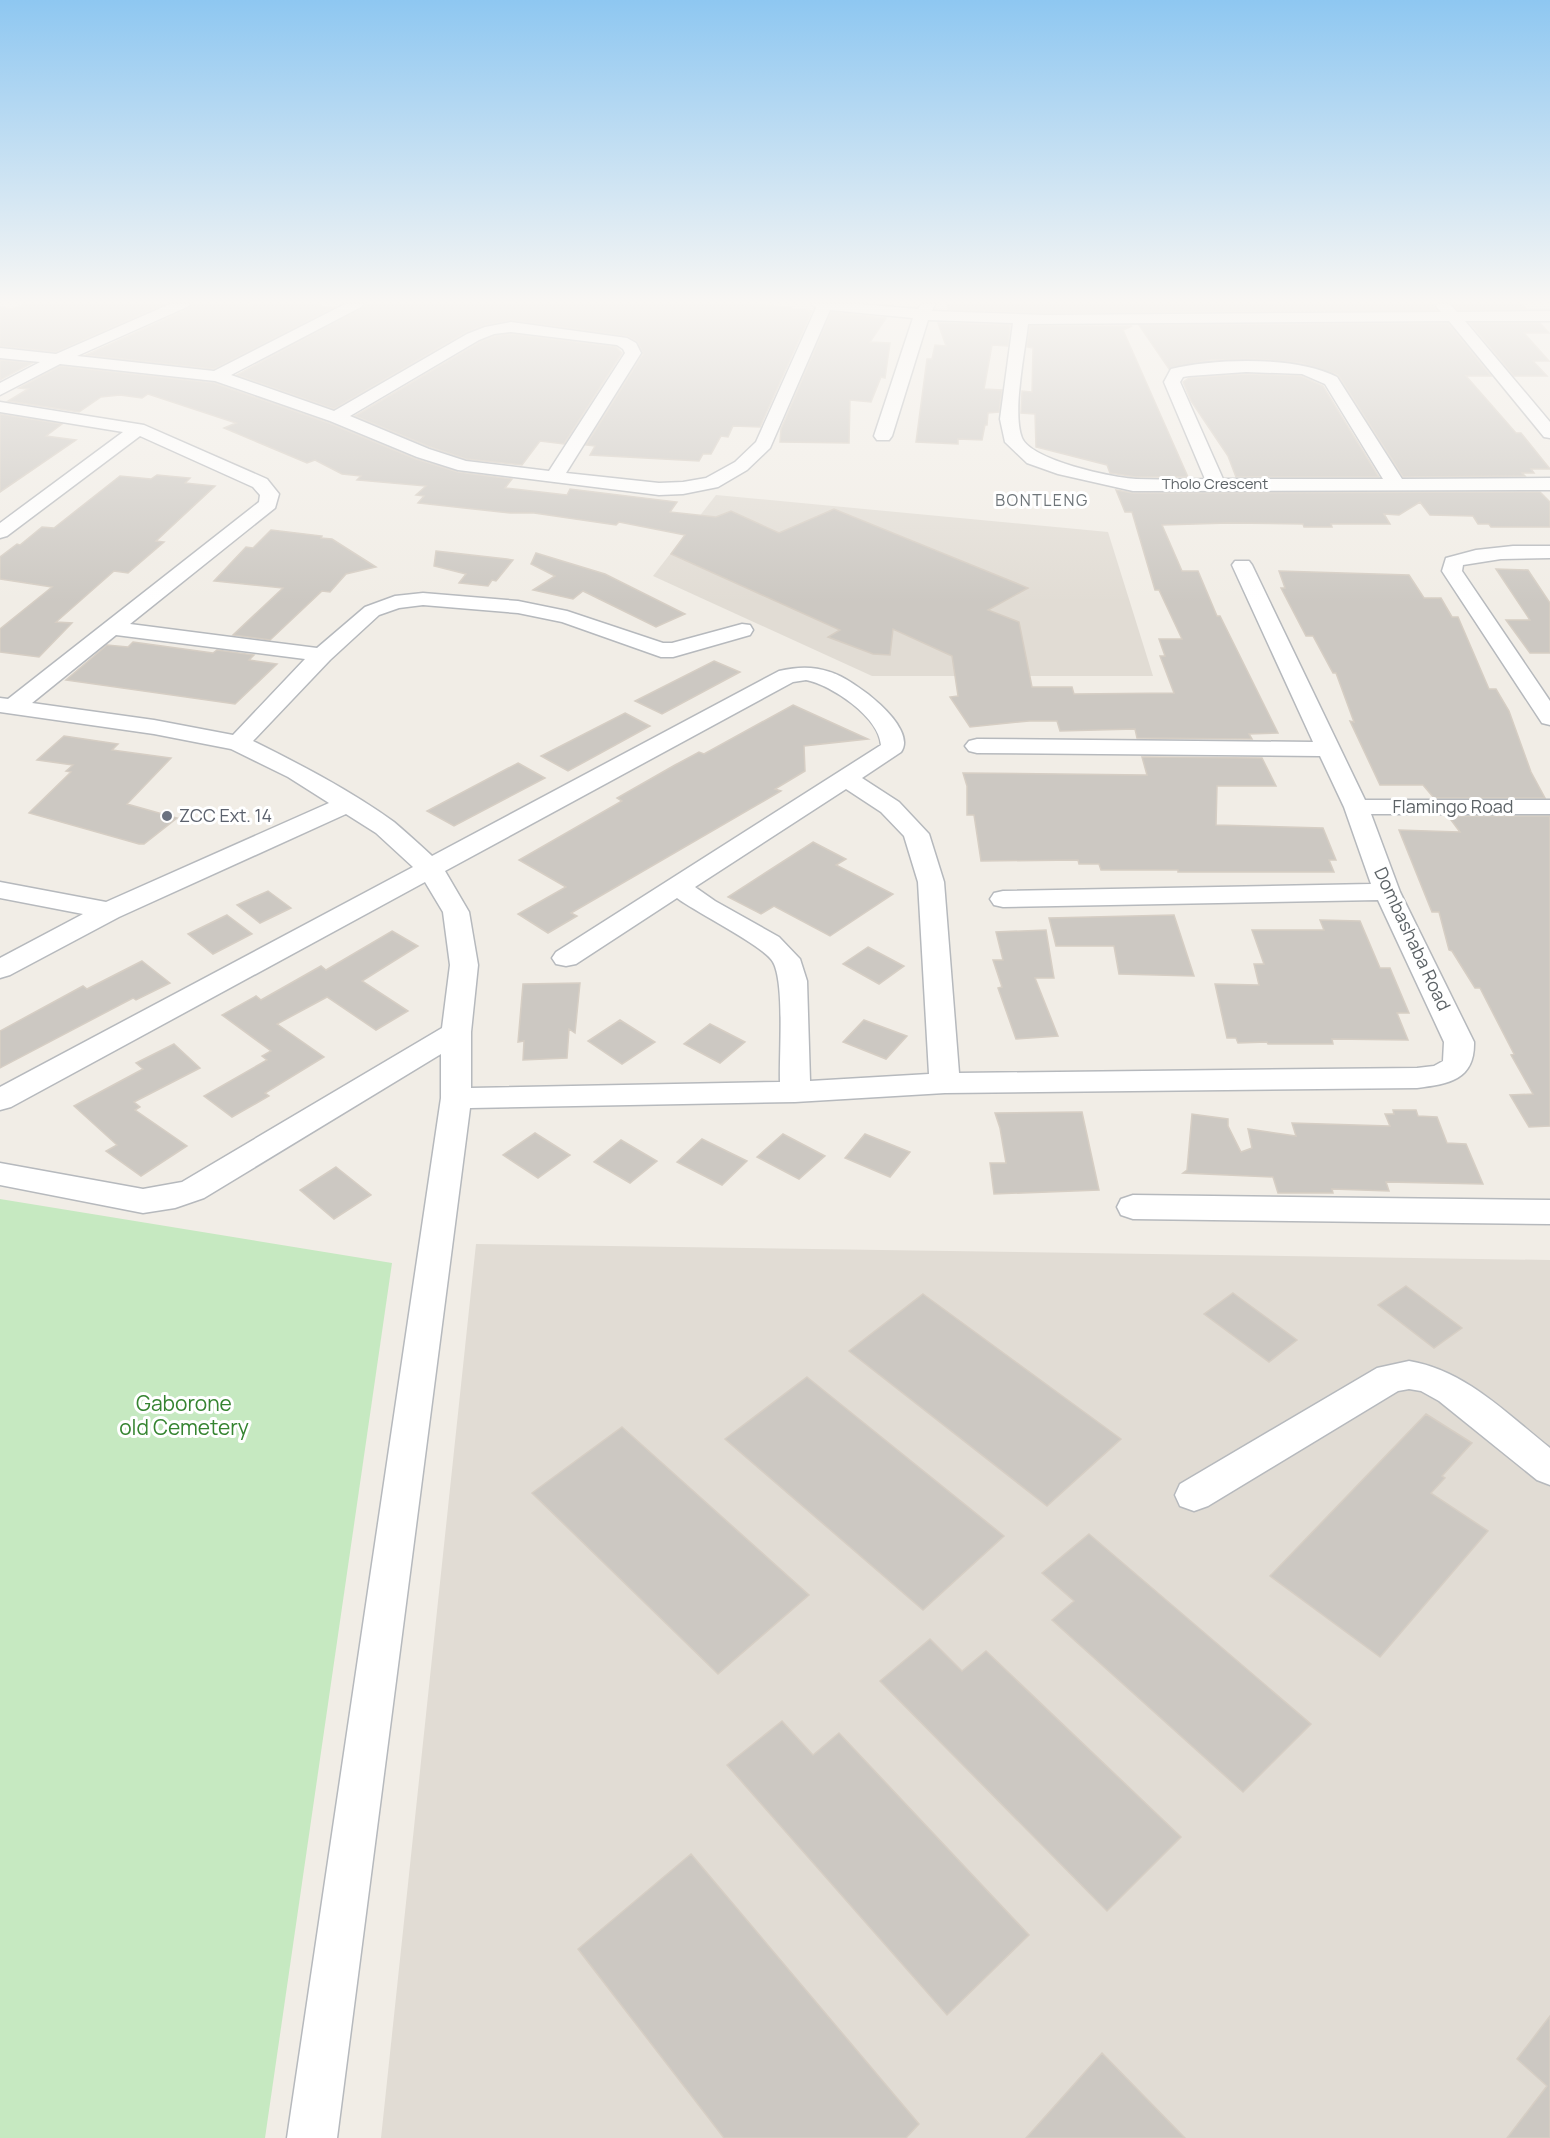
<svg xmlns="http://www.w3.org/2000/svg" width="1550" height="2138" font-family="Manrope,sans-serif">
<rect width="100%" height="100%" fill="#f1ede6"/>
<path fill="#e1dcd4" d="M716,495L1108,532L1153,676H872L653,576Z
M476,1244L1550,1260V2138H381Z"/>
<path fill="#c6e9c1" d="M0,1199L392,1263L265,2138H0Z"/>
<path fill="#ccc8c2" stroke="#d6cec4" stroke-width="1.5" d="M25,304H165L56,352L0,346V307L12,309Z
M192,304H234L250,306L255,304H310L333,308L214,369L86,355L188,309Z
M368,304H737L792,307L791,309L812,311L760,427L733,426L728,437L721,436L711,454H703L699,461L590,455L595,446L586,445L643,354L638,342L627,336L511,320L485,325L466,332L334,409L237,375Z
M947,304H1435L1434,306L1436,310L1045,313L948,309Z
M1453,304H1522L1527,309L1458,310Z
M831,312L886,318L870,342L890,343L885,378L881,377L871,402L850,400L849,443L780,442L781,429Z
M938,323L1010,325L1008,346L992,345L984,389L1002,390L999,412L988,413L987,425H985L982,440L958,439V444L916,442L927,359H932L935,345L946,346Z
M1448,323L1491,376H1466L1516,433H1521L1550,469H1531L1534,473H1522L1525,476L1403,477L1338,375L1301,363L1256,359L1210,360L1169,369L1139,325Z
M1470,323H1540L1549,333H1524L1549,361H1533L1547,376H1514Z
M1030,326H1132L1123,330L1188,477H1136L1110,473L1107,465L1036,447L1035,414L1021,413L1022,391L1032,392L1033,348L1027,347Z
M511,334L616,347L622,353L564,444L540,441L522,465L466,459L430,447L355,416L480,342L495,336Z
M0,360L32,363L0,380Z
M60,366L214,383L329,423L416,459L458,472L512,479L505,488L567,495L570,489L677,502L670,512L716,517L731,511L779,533L834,509L1028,588L988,610L1019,622L1032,687H1072L1074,694L1174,693L1160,656H1165L1159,639H1182L1159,590H1155L1132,512H1125L1116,490L1133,493L1540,492L1550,502V527H1491L1489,524H1478L1473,516L1430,515L1420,502L1399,515L1384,514L1390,524H1331L1332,527H1304L1303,524L1229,523L1162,525L1182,571H1198L1217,616H1220L1278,733L1249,734L1252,739L1137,738L1135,729L1060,731L1057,721H1029L970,727L950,697L958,696L952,656L893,629L890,655L873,654L828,637L840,630L671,554L685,535L619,522L616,525L534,513H510L418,503L424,496L416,495L426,486L357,480L361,476L342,474L315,460L307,463L224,428L236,423L148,394L142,398L120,395L101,397L79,412L8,401L28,389L19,388Z
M1246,374L1301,376L1323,386L1379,477H1236L1228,456L1191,401L1183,382L1189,378Z
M0,414L62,424L46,436L76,440L0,492Z
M157,475L190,478L185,483L215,486L156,541L164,542L128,573L114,571L56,622L72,623L39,657L0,652V629L52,587L0,579V557L17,544L20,545L42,527L54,528L120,476L151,479Z
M271,530L322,536L321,538L332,539L376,567L346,574L330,592L322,591L270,640L233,635L283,588L214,581L246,547L253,548Z
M436,551L507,559L513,560L496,581L492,580L488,586L459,583L466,574L434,566Z
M536,553L605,574L685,614L656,627L583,591L573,599L533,590L555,576L531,564Z
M1496,569L1528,570L1550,603V653H1530L1506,620H1530Z
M1279,571L1409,575L1424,598H1441L1452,617H1458L1489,689H1496L1509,711L1531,772L1545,798H1434L1423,785H1380L1350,721L1354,722L1336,673H1333L1313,636H1306L1281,588H1285Z
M133,642L213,653L217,650L254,655L249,660L277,664L235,704L66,680L107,645L128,647Z
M714,661L740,672L662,714L635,701Z
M793,705L868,739L804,746L805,771L775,789L781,791L571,913L577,916L548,933L518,914L566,887L519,860L622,801L617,798L675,765L699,752L704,754Z
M625,713L650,726L568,771L541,756Z
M64,736L118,744L112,750L171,758L127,804L177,818L144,844H139L29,813L71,772L66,771L73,765L37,760Z
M1142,757L1262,758L1276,786H1217L1216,825L1323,828L1336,860H1329L1334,872H1178V870H1101L1099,864H1079L1078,860L981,861L974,815H967V786L963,773L1147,775Z
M518,763L545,778L454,826L427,811Z
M1448,816H1550V1126L1529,1127L1510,1095L1533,1094L1511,1055L1514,1054L1480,988H1475L1452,951L1449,950L1439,912H1432L1399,830L1460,832Z
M813,842L846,859L836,865L893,894L830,936L774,906L761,914L728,897Z
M268,891L291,908L260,923L237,905Z
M227,915L252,934L213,954L188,934Z
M1174,915L1194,976L1119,974L1114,946H1056L1049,918Z
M1320,920L1360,921L1380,968H1390L1409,1013H1397L1408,1040L1332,1039L1333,1044H1268L1267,1042L1238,1043L1236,1038H1227L1215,984L1259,985L1254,964H1264L1252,930H1324Z
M1046,930L1054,978H1035L1058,1036L1016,1039L998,988L1002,987L993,960H1003L996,932Z
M392,931L418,946L362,981L408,1011L376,1030L327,997L277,1024L324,1057L265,1093L269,1096L232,1117L204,1096L267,1060L262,1056L271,1051L222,1015L256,996L261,1000L321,966L326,970Z
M868,947L904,966L879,984L843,964Z
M142,961L170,983L136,1000L133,998L0,1068V1031L83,986L87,989Z
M580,983L575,1033L569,1029L567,1058L523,1060L524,1041L518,1042L523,984Z
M620,1020L655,1042L622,1064L588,1041Z
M864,1020L907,1036L886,1059L843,1042Z
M710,1024L745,1042L720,1063L684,1044Z
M174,1044L200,1068L134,1102L140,1107L135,1110L187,1146L141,1176L106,1151L117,1145L74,1106L143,1069L136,1063Z
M1393,1110H1416L1418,1116L1437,1117L1447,1143L1466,1144L1483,1184L1386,1182L1389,1191L1332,1189L1333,1193H1278L1273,1177L1183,1173L1187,1170L1192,1114L1228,1119V1126L1241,1152L1252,1148L1248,1129L1296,1136L1292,1123L1390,1126L1385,1114H1394Z
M1082,1112L1099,1190L994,1194L990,1163H1006L1000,1128L995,1113Z
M535,1133L570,1155L538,1178L503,1155Z
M783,1134L825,1156L799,1179L757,1157Z
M865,1134L910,1152L890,1177L845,1158Z
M702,1139L747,1161L722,1185L677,1162Z
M621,1140L657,1161L630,1183L594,1162Z
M336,1167L371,1195L334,1219L300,1190Z
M1406,1286L1462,1328L1434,1348L1378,1305Z
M1233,1293L1297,1340L1269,1362L1204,1314Z
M923,1294L1121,1439L1047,1506L849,1351Z
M807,1377L1004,1536L923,1610L725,1439Z
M1426,1414L1472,1443L1442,1476L1445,1478L1431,1493L1488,1531L1380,1657L1270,1576Z
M622,1427L809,1595L718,1674L532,1493Z
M1089,1534L1311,1724L1243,1792L1052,1620L1074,1601L1042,1573Z
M930,1639L962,1671L986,1651L1181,1837L1107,1911L880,1681Z
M782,1721L813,1755L839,1733L1029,1935L947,2015L727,1765Z
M691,1854L919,2124L906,2138H724L578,1949Z
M1550,2016V2138H1507L1547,2086L1517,2059Z
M1102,2053L1185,2138H1026Z"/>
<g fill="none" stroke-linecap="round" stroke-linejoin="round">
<g stroke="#b6b9bd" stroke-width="3">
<path id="minor" d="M170,304H190L187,307L77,356L214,371L345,304H363L361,307L231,375L334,411L467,334L485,327L511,322L627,338L636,343L641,353L566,473L659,483L683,482L706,478L735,462L756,442L816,308L811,304H859L918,309L921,304H935L932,311L1045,315L1441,312L1436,306L1438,304H1450L1457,312L1550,311V321H1465L1550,422V438L1544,437L1449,321L1028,324C1025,352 1012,413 1022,438C1031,460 1113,478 1136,479C1159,480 1182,479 1205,479L1164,382L1171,369C1216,358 1297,356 1337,377L1402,479L1550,478V490L1133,491L1058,474L1027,463L1005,442L1000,419L1013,323L928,320L892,436L889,440H877L874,436L913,318L830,310L770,448L747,470L718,487L683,494L659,495L458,470L417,457L330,421L215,381L60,364L0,395V383L40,362L0,358V348L56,354ZM511,332L617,345L623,349L625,353L549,471L466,461L429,449L350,416L479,340L494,334ZM1246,372L1302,374L1325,384L1383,479H1223L1180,382L1183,377L1189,376Z
M0,402L144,425L267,479L279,494L275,508L130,624L317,648L365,607L395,596L423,593L518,601L567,611L663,643H672L742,624L750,625L753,630L750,635L673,657H661L562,622L518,613L423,605L399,608L379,615L330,660L253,741C301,765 350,790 394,822C407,833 420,845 432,856L779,671C797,667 812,666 830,672C852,678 919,727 901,752L862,778L899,802L929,834L944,882L959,1073L1417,1068L1434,1066L1443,1061L1444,1042L1378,900L1003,907L994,905L990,899L994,893L1003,891L1371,884L1344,807L1320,756L977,753L969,751L965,746L969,741L977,739L1313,742L1232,565L1235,561H1249L1252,565L1365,800H1550V814H1371L1400,892L1474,1042C1475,1080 1449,1084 1417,1088L945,1093L795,1102L470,1108L337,2138H287L441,1098V1054L204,1198L175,1208L143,1213L0,1185V1163L143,1189L182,1182L442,1028L450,965L443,912L425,882L11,1107L0,1110V1087L413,867L376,833L346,814L119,917L10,975L0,978V958L83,914L0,898V882L106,902L329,803L288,777L231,749L154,734L0,712V698L8,699L259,502L260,495L253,487L140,436L7,536L0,538V523L123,432L0,412ZM116,635L305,659L233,735L154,720L32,703ZM806,680C832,685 879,717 881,745L556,952L552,958L556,964L566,966L576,964L677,898C697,913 764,946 773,962C785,983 779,1056 780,1082L471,1088V1032L478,965L469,912L445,871L793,682ZM846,789L881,812L904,836L918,882L929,1074L810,1081L807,981L800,959L779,937L715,901L695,887Z
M1513,546H1550V558L1501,559L1463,565L1462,571L1550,701V725L1542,723L1442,571L1446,558L1476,550Z
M1133,1195L1550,1200V1224L1133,1219L1121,1215L1117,1207L1121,1199Z
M1409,1361C1465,1370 1507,1414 1550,1448V1485L1537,1480L1439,1401L1421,1391L1409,1389L1398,1391L1208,1506L1194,1511L1180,1506L1175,1495L1180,1484L1377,1368Z"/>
</g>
<use href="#minor" fill="#fff" fill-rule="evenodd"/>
</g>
<linearGradient id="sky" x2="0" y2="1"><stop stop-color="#8ec7f1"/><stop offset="0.5" stop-color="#f9f7f4"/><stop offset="1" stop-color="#f9f7f4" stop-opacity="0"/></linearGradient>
<rect width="1550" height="603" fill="url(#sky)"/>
<circle fill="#6b7280" stroke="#fff" stroke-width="2" cx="167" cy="816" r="6"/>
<g text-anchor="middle" stroke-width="6" stroke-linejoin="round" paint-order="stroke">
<g font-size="15" fill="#5d6367" stroke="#fff">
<text x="1215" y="489">Tholo Crescent</text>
</g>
<g font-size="16" letter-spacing="1.5" fill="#6e7579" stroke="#fff">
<text x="1042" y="506">BONTLENG</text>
</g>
<g font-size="18" fill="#5d6367" stroke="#fff">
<text x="1453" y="813">Flamingo Road</text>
<text transform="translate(1412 939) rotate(65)" y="6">Dombashaba Road</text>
</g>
<g font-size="18" fill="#5b616d" stroke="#fff" text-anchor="start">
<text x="179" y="822">ZCC Ext. 14</text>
</g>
<g font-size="21" fill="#358430" stroke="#fff">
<text x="184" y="1411">Gaborone<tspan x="184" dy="24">old Cemetery</tspan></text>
</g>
</g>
</svg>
